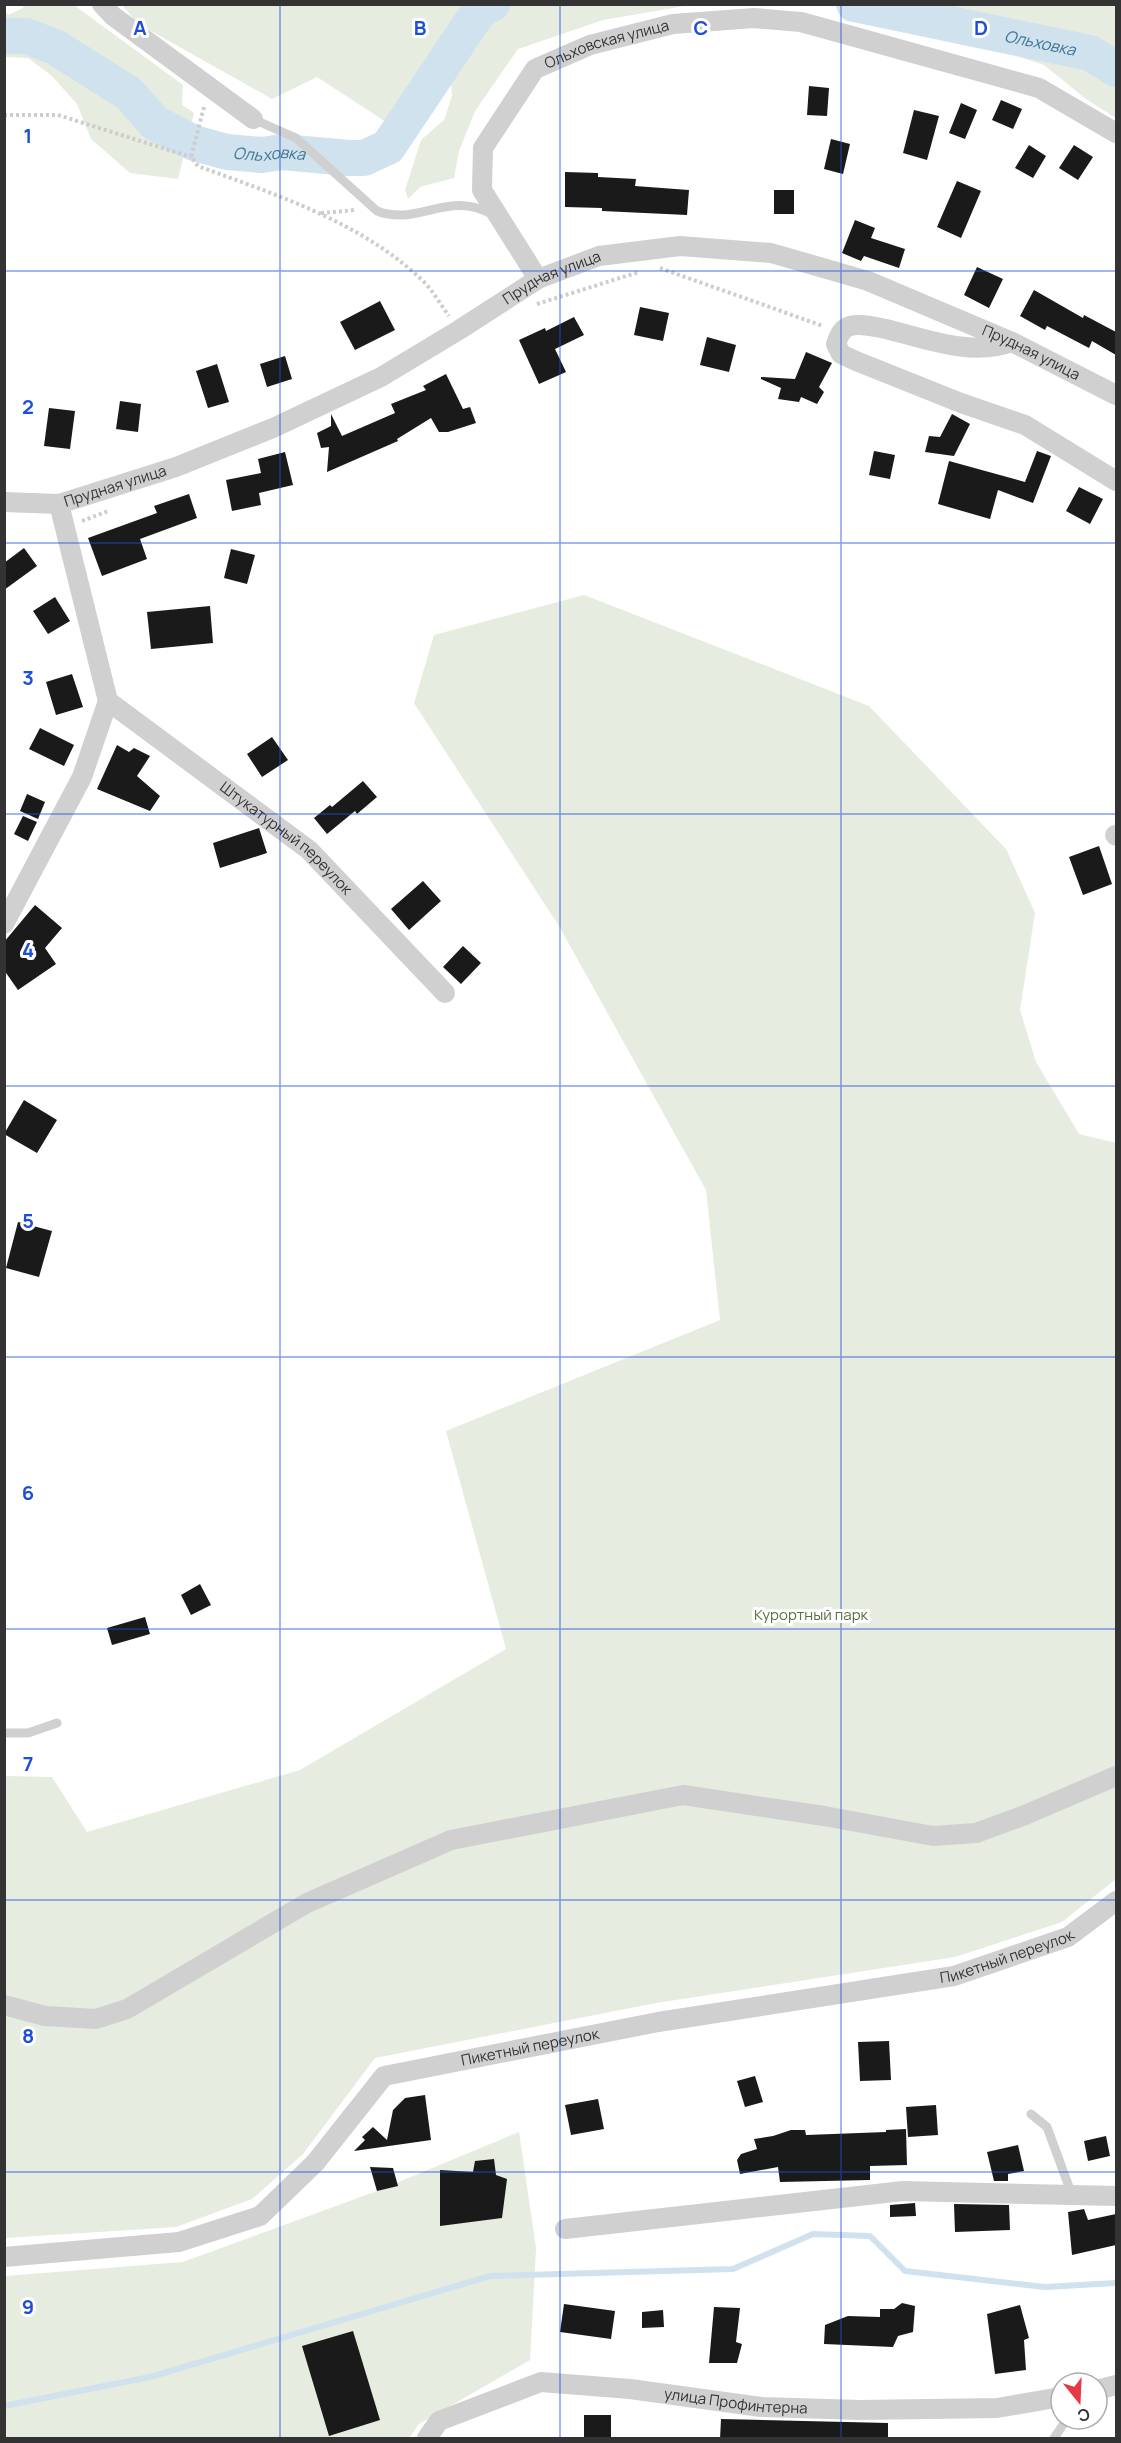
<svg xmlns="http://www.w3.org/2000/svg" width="1121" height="2443" font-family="Manrope,sans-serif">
<rect width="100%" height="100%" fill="#fff"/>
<path fill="#e6ecdf" d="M24,5H74L183,85L182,105L194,113L178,179L130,173L91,139L77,104L52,76L28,58L5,57V10L8,15L23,8Z
M122,5H691L603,20L518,49L475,111L459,151L454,178L420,187L408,199L405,190L421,140L444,120L452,96L451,79L437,58L419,77L389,124L317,77L272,99L137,23Z
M893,5H1116V118L1086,99L1044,65L981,45L966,19Z
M584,595L869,706L1006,849L1035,913L1020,1010L1036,1062L1079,1134L1116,1143V1879L1062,1922L955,1957L656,2003L375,2058L303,2154L252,2199L176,2227L5,2238V1776L52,1777L87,1832L300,1770L506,1649L446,1431L720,1320L706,1190L559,926L414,703L434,635Z
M519,2132L536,2248L530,2360L419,2424L409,2438H5V2276L183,2262L377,2191Z"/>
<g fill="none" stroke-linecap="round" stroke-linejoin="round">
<path stroke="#cfe2ee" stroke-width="6" d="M4,2406L150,2377L490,2276L733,2269L813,2234L870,2236L905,2271L1045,2287L1116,2283"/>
<g stroke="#cfe2ee" stroke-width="36">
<path id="s1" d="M854,4L1090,53L1116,69"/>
<path id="s2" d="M4,36H26L55,47L128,93L155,123L194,143L227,152L262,155L282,152L349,158H364L388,147L479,11L492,4"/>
</g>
</g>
<path fill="#1a1a1a" d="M809,86L829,88L827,116L807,115Z
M1001,100L1022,109L1013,129L992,120Z
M961,103L977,110L965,139L949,133Z
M914,110L939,116L927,160L903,153Z
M831,139L850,144L843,174L824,169Z
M1029,145L1046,156L1033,178L1015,168Z
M1074,145L1093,157L1078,180L1059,168Z
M565,172L598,173V177L636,179L635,186L689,190L687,215L602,211V208L565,207Z
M957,181L981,191L961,238L937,227Z
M774,190H794V214H774Z
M855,220L875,228L871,238L905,249L899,268L864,256L861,261L842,253Z
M977,267L1003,279L989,308L964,295Z
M1034,290L1083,318L1084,315L1116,332V355L1092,341L1089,348L1047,326L1045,330L1020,316Z
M380,301L395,330L355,350L340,322Z
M640,307L669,313L663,341L634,335Z
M574,317L584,335L555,349L566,372L539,384L519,340L545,328L546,331Z
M707,337L736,345L729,372L700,365Z
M806,352L832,363L819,387L824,392L817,404L801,397L799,402L778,399L781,388L761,379V377L795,379Z
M285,356L292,379L267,387L260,364Z
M217,364L229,402L208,408L196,371Z
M446,374L463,409L470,407L476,423L448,432H439L431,418L397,439L398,441L327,472L329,447L321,448L317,433L331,426V414L342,436L395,413L391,404L426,390L423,386Z
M120,401L141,404L138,432L116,429Z
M49,408L75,411L70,449L44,446Z
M952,414L970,424L954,456L925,452L929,436L940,437Z
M874,451L895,455L890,479L869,475Z
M1037,451L1051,456L1033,503L998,490L990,519L938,504L949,461L1025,482Z
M285,452L293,485L259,493L261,505L232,511L226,480L261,473L258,459Z
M1079,487L1103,499L1090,524L1066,511Z
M189,494L197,518L140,539L147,559L102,576L88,538L157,513L154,506Z
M24,548L37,566L4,590V563Z
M231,549L255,555L247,584L224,578Z
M55,597L70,621L48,634L33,611Z
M210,606L213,643L151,649L147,612Z
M72,674L83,707L56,715L46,682Z
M40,728L74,745L64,766L29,749Z
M272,737L288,760L262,777L247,754Z
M117,745L129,752L134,748L150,756L137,776L160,796L150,811L97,789Z
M363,781L377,797L357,814L355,811L327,834L314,818L330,805L332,807Z
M27,794L45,802L38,819L20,811Z
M23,816L37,822L28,841L14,834Z
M259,828L267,853L220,868L213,843Z
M1099,846L1112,884L1083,895L1069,857Z
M423,881L441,901L409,930L391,909Z
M35,905L62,928L45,948L56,964L18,990L4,970V942Z
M463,946L481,963L461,984L443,967Z
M24,1100L57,1120L37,1153L4,1134Z
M18,1222L52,1231L39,1277L6,1268Z
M200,1584L211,1605L191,1615L181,1595Z
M145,1617L150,1634L112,1645L107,1628Z
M889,2041L891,2080L860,2081L858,2042Z
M755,2076L763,2102L745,2107L737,2081Z
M425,2095L431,2140L354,2151L365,2140L362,2137L373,2127L387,2140L393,2110L405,2098Z
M598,2099L604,2129L571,2135L565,2105Z
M936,2105L938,2135L908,2137L906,2107Z
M906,2129L907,2165L870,2166V2180L780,2182L778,2167L740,2174L737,2160L741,2154L757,2149L754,2139L773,2136L791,2130H805L806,2135L886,2132V2130Z
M1106,2136L1110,2156L1088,2161L1084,2141Z
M1018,2145L1024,2171L1008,2174V2181H994L987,2152Z
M494,2159L496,2175L507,2179L502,2218L440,2226V2170L473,2172L475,2161Z
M370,2167L393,2168L398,2186L377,2191Z
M915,2203L916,2216L890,2217V2205Z
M954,2204L1009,2205L1010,2230L955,2232Z
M1084,2209L1088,2220L1116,2214V2245L1072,2255L1068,2212Z
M902,2303L915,2306L913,2332L898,2336L893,2347L824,2344L825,2325L848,2316L880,2317V2309H894Z
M564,2304L615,2311L611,2339L560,2332Z
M1020,2305L1029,2338L1024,2340L1026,2370L995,2374L987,2314Z
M714,2307L740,2308L736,2342L742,2344L737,2363H709Z
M663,2310L664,2327L642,2328V2312Z
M353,2331L380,2420L329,2436L302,2346Z
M584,2415H611V2439H584Z
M721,2419L888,2423V2439H720Z"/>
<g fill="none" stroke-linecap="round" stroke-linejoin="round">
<path stroke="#cdcdcd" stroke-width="4" stroke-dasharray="3 3" stroke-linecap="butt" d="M204,107L191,157L198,166C276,195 359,221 421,279C432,289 440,304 449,316
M4,115H58L191,157
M321,213L355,210
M660,268L823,326
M537,304L639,272
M82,521L108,511"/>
<path stroke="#d0d0d0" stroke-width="9" d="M253,119L296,138L377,211C418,227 449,189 493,215
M4,1733H28L57,1723
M1031,2114L1047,2127L1072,2195
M1054,2438L1067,2419"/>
<g stroke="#d0d0d0" stroke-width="20">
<path d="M102,4L113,16L253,119"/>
<path id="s3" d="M538,279L482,190L483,148L535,69L590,45L673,24L754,18L801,22L1039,88L1116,133"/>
<path d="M1012,342C973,357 926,339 886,329C875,327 861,323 850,326C841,329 839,336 836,344L841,354L856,361L961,403L1025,425L1116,481"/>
<path id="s4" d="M4,502L59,504L176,467L273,428L381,377L459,330L538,279L599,256L680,246L771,253L868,281L1012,342L1116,395"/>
<path id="s5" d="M59,504L108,701L309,850L445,993"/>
<path d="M1115,835L1116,836"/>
<path d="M4,924L82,777L108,701"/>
<path d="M4,2005L45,2016L96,2019L127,2009L307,1903L451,1840L683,1795L824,1816L933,1836L976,1833L1025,1815L1116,1776"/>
<path d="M565,2229L903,2191L1116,2196"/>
<path id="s6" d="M4,2257L179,2242L260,2216L315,2163L384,2076L658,2022L954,1976L1068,1937L1116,1901"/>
<path d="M1097,2390L1116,2385"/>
<path id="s7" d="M427,2438L439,2421L541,2382L630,2389L761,2407L860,2410L997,2408L1061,2397"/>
</g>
</g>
<path fill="none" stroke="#1d4ed8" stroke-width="1.5" stroke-opacity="0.55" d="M280,4V2438M560,4V2438M841,4V2438M4,271H1116M4,543H1116M4,814H1116M4,1086H1116M4,1357H1116M4,1629H1116M4,1900H1116M4,2172H1116"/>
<g text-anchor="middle" stroke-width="6" stroke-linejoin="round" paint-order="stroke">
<g font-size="15" fill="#333" stroke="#fff">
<text dy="5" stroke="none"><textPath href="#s3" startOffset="318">Ольховская улица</textPath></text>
<text dy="5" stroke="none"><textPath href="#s4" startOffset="600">Прудная улица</textPath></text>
<text dy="5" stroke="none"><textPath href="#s4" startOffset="1104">Прудная улица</textPath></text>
<text dy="5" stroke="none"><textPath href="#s4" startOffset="114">Прудная улица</textPath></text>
<text dy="5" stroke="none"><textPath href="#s5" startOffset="428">Штукатурный переулок</textPath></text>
<text dy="5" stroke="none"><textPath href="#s6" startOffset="1083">Пикетный переулок</textPath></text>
<text dy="5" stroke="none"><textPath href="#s6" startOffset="597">Пикетный переулок</textPath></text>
<text dy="5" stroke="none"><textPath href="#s7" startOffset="326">улица Профинтерна</textPath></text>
</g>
<g font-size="15" fill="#56703f" stroke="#fff">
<text x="811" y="1620">Курортный парк</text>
</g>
<g font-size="16" font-style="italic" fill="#3f7597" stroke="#fff">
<text dy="6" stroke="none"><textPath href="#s1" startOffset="190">Ольховка</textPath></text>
<text dy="6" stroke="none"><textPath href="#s2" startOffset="300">Ольховка</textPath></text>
</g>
</g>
<g font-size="20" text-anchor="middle" font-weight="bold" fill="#1d4ed8" stroke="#fff" stroke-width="6" stroke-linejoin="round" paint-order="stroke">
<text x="140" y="35">A</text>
<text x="420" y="35">B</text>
<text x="701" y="35">C</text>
<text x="981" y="35">D</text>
<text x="28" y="143">1</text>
<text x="28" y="414">2</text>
<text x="28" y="685">3</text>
<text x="28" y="957">4</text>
<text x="28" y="1228">5</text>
<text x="28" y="1500">6</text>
<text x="28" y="1771">7</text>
<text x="28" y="2043">8</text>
<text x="28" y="2314">9</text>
</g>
<rect width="1121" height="2443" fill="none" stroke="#333333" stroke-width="12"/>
<g transform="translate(1079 2401) rotate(162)"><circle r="28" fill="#ffffff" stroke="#adadad" stroke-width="1.5"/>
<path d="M0-4.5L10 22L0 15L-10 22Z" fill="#e63946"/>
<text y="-9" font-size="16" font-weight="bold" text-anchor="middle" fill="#333333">С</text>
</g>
</svg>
